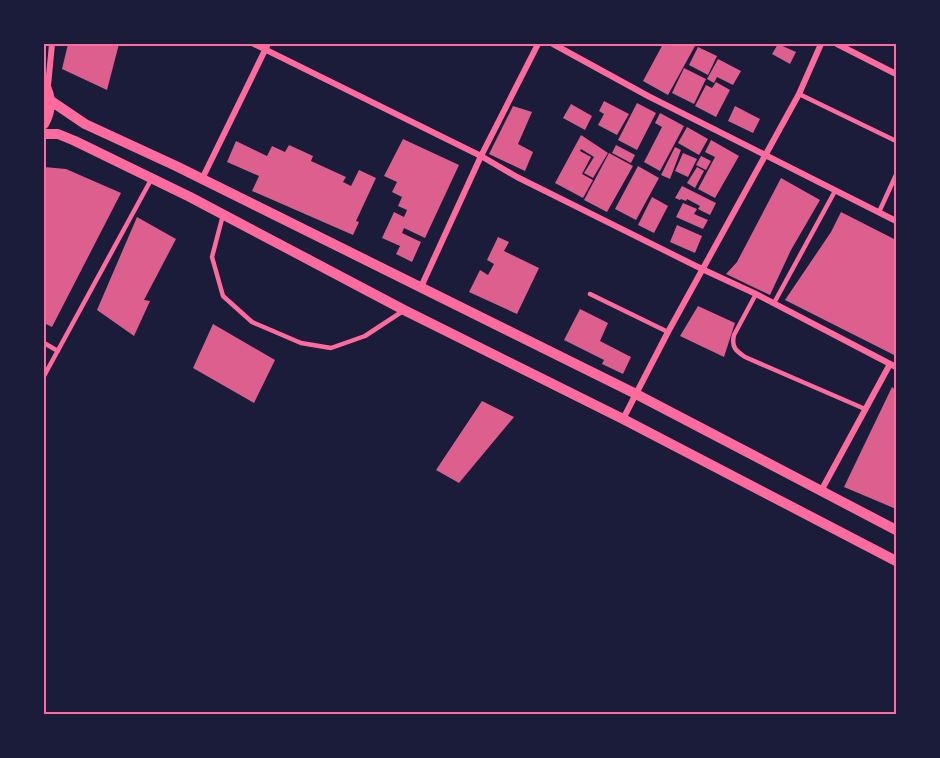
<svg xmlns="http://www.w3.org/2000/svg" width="940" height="758" font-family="'Work Sans',sans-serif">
<rect width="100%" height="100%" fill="#1b1b3a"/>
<path fill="#dd5f8e" d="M68,44H119L107,90L62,69Z
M663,44H691L695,46L668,95L643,81Z
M778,44L796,52L790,64L772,54Z
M698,47L717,56L708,75L689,65Z
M718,59L741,71L733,85L717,77L714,83L707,79Z
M684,68L706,79L694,104L672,93Z
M716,82L730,90L716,117L695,106L706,85L712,88Z
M604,101L629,114L617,135L598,125L604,114L599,111Z
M637,103L656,113L637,150L618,140Z
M571,104L592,116L585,130L563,118Z
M513,106L532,112L518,144L533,152L525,171L489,154Z
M735,106L760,119L753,133L728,121Z
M660,113L684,126L660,171L644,162L662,127L655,123Z
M687,127L708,139L699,155L678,143Z
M581,135L608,153L593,178L584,173L594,157L581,149L580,151L591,157L582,174L593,180L583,198L555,183Z
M403,139L459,165L425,238L404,228L402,233L421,242L412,262L396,254L400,246L382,238L394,212L404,217L407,210L398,206L402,197L392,192L397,182L384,176Z
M711,140L739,156L715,198L698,189L715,157L705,152Z
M236,141L267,156L272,146L285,152L289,145L313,156L311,161L346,177L343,182L351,186L359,170L376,178L356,221L359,222L353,235L252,191L259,176L227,162Z
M616,145L635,155L631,163L612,153Z
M675,147L681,150L670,179L661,175Z
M609,153L633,166L607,212L584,200Z
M683,153L697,159L688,177L675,171Z
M701,156L711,161L706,170L696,165Z
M638,166L659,178L636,220L615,209Z
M44,167L66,169L121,193L52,327L44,323Z
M697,167L704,171L695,188L687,183Z
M781,178L820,200L791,250L770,295L726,274L737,262Z
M682,186L716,203L710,215L698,209L700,206L687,199L686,201L681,199L680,200L675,198Z
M652,197L668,206L654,233L638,225Z
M683,203L697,209L694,214L708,220L703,229L676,217Z
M841,212L896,240V356L785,300L831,232Z
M137,217L176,239L144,300L150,301L134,336L97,310Z
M677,225L702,236L695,253L670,242Z
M498,237L509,242L504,251L539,268L517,314L469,292L480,270L488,275L494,264L487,260Z
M698,306L735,323L724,357L680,336Z
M580,309L608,323L600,341L631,357L623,374L602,364L604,360L564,340Z
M213,324L275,360L254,403L193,368Z
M892,387L896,390V509L844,487Z
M482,401L514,417L459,483L436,470Z"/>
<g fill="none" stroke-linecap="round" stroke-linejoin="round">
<path stroke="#ff6b9d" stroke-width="4.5" d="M799,94L896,141
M879,212L896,175
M223,215L212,257L223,296L252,322L301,343L331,348L365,336L403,311
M590,294L668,332
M756,294L734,335C731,347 736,351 745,357L865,409
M774,303L835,191
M44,343L58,351
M44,376L152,178"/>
<path stroke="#ff6b9d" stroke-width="6" d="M254,44L481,156L517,177L702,269L756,294L896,367
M553,44L648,96L896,221
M837,44L896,74
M48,86L52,44
M202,179L268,44
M421,287L481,156L538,44
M623,419L668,332L799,94L821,44
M821,491L890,364"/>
<path stroke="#ff6b9d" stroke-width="10" d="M44,83C52,97 52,110 44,124
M51,101L85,124L176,166L636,394L896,530
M44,134H58L75,141L190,197L404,310L623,419L896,561"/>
</g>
<rect width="940" height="758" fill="none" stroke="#1b1b3a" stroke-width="90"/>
<rect x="45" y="45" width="850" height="668" fill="none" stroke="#ff6b9d" stroke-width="2"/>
</svg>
